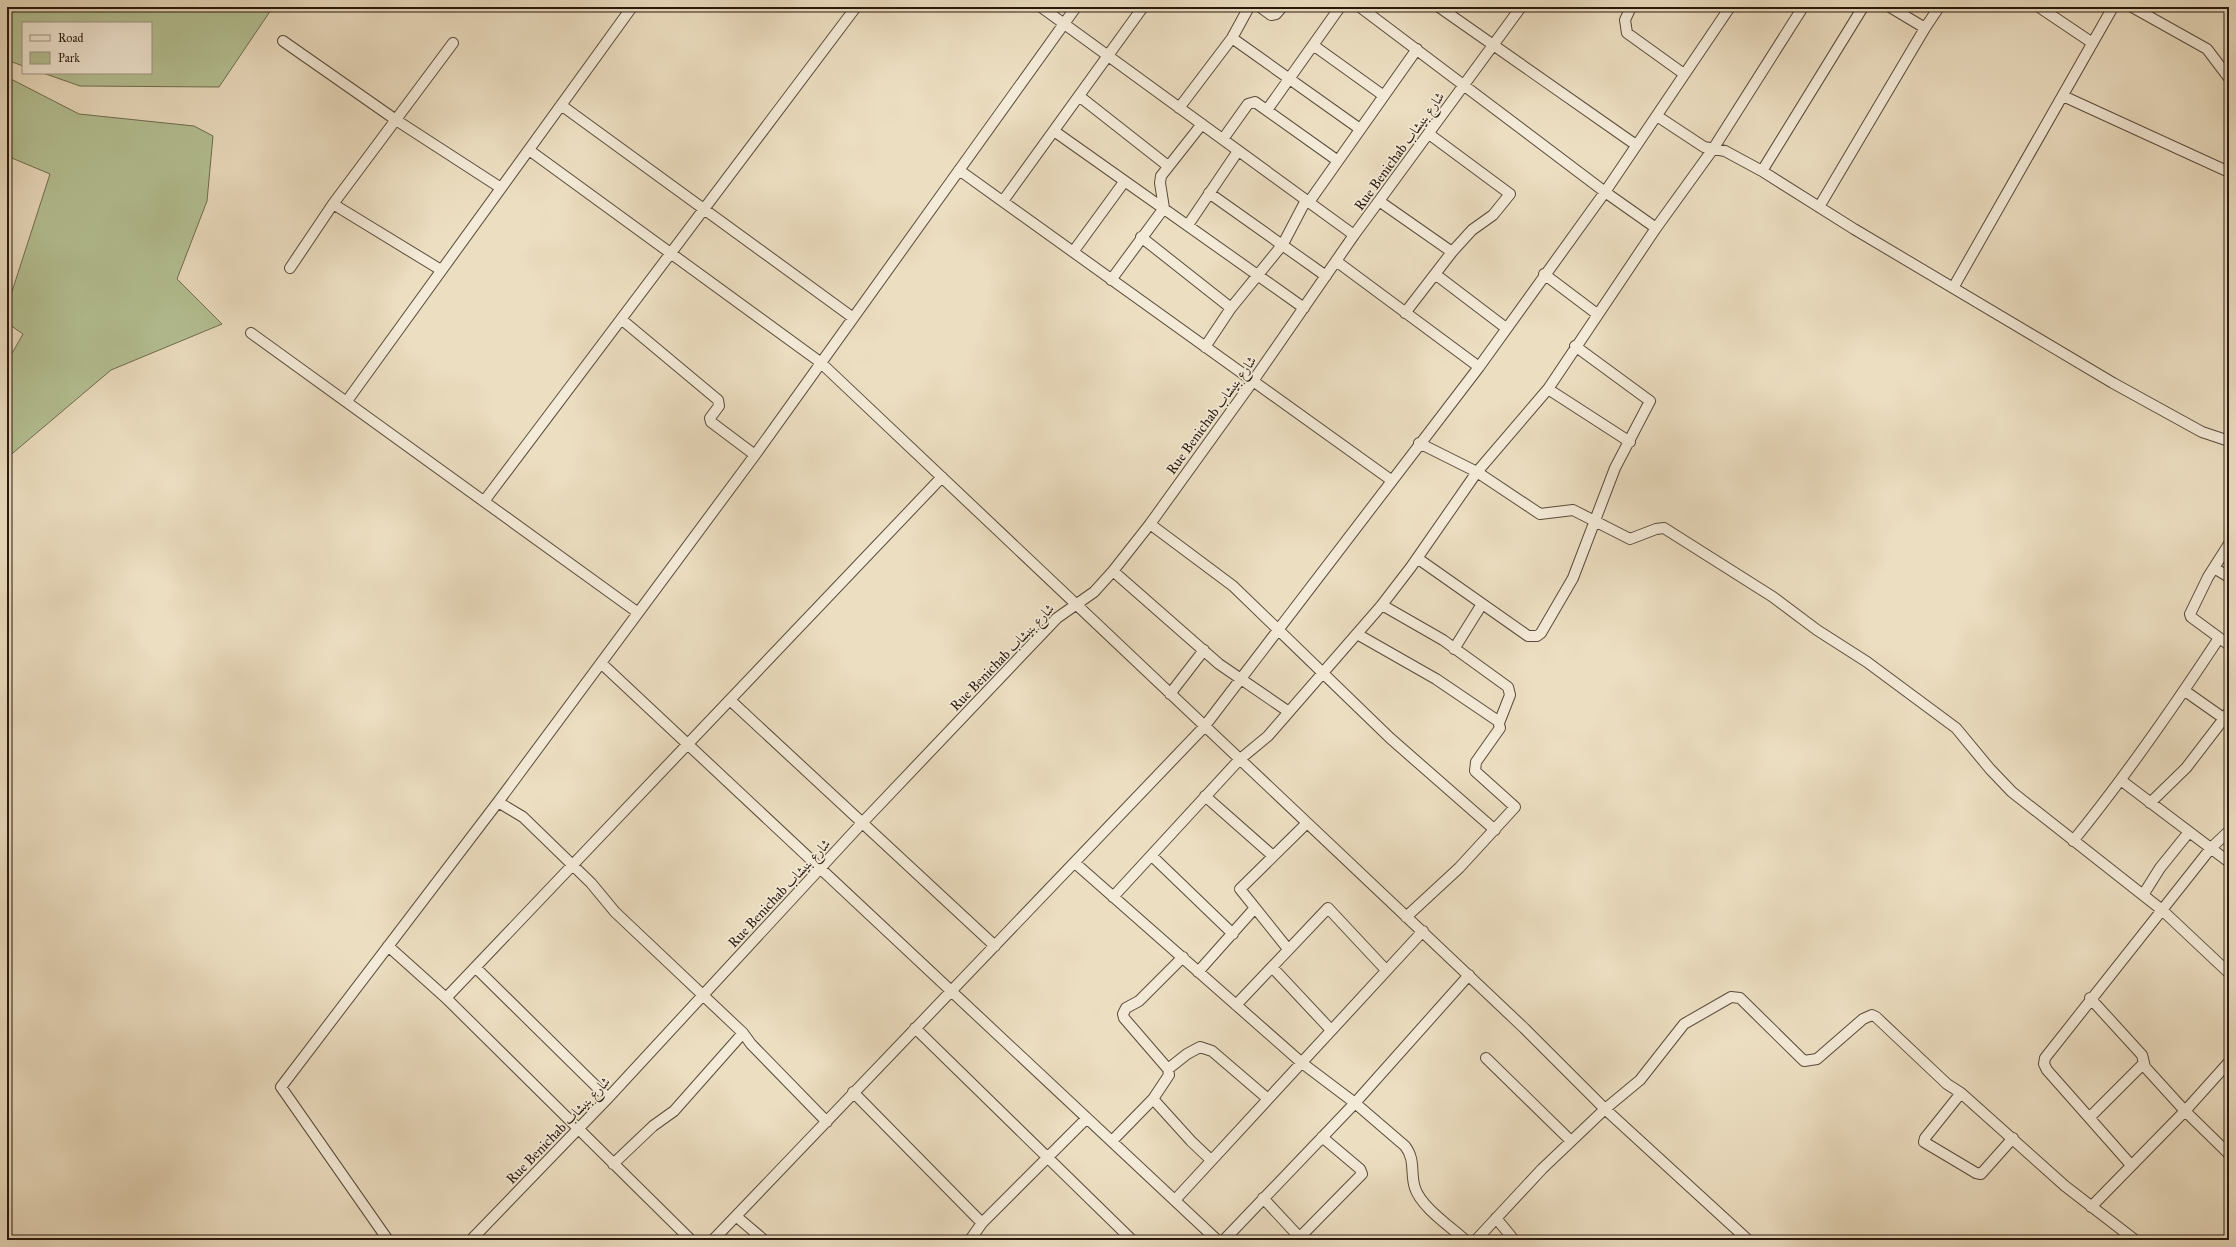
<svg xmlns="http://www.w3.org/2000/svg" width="2236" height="1247" font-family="'IM FELL Great Primer',Amiri,serif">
<rect width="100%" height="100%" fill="#ecdec1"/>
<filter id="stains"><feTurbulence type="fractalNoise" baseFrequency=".005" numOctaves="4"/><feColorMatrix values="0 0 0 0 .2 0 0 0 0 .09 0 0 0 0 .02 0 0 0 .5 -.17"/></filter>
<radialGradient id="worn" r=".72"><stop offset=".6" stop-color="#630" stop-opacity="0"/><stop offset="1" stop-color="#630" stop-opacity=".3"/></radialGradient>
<path fill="#b5c295" stroke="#6f6d52" d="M7,7H273L219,87L80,86L43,73H151V23H23V66L7,60Z
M7,77L79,114L194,126L213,136L207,201L177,279L222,324L111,370L7,458V362L23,334L7,323V307L50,174L7,156Z"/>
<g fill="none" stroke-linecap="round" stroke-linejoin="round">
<g stroke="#5a4a3b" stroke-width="12">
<path id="minor" d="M1041,7L1354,235
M1260,7L1271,15L1276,14L1282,7
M1360,7L1605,192L1656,228
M1439,7L1636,145
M1631,7L1625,20L1627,33L1684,74
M2039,7L2091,42
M2132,7L2207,49L2229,78
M1925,28L1939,7
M1232,38L1360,129
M283,41L396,120L501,188
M1313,45L1384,96
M1079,96L1168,166
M2063,96L2229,172
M561,105L852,317
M1179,108L1232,38L1249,7
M1267,110L1340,7
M1657,116L1704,147L1725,151L1762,171L1854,229L2113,383L2202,432L2229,441
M1054,131L1304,308
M1223,139L1248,104L1255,102L1338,161
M529,150L820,362L1524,1028L1605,1109L1748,1240
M959,170L1391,480
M1762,171L1863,7
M1209,193L1326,276
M1003,201L1143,7
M1379,201L1452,252
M1309,202L1417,49
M333,204L441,270
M1819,207L1925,28L1890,7
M1188,225L1238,151
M1141,237L1231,308
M1073,252L1124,182
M1336,261L1479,367
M290,268L333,204L453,43
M1435,274L1506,328
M1544,274L1597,314
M1111,280L1164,208L1160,183L1161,176L1202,124
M1953,288L2113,7
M1405,313L1452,252L1472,230L1493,215L1510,194L1429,134
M621,319L718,400L719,406L710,418L711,422L755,455
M251,333L637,612
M1205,347L1231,308L1283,244L1306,200
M1548,389L1630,442
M347,401L632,7
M1419,443L1477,472L1540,514L1573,510L1630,539L1656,529L1664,528L1773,597L1817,630L1867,662L1956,728L1990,769L2012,792L2162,910L2229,973
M485,500L856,7
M1150,524L1233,586L1390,738L1495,830
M2229,544L2208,577L2190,614L2191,617L2229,645
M1417,558L1528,636H1537L1541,633L1573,578L1615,468L1650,401L1575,346
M2214,568L2229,577
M1113,571L1219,664L1289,712
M1382,605L1443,640L1508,687L1510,695L1499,723
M1357,634L1436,679L1498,721L1500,728L1476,762L1475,771L1515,807L1459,868L1406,917
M1454,649L1482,604
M601,663L1217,1240
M2185,691L2229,722
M1170,694L1204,650
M730,700L995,946
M2122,781L2229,862
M1205,796L1273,856
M498,802L523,817L591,883L615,912L743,1033L751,1044L827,1122
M2150,803L2186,768L2229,712
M2073,841C2126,776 2173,708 2219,638
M1152,856L1233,934
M1075,863L1302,1063L1355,1103L1405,1146C1416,1160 1410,1174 1415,1188C1421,1207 1451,1227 1465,1240
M2143,895L2160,868L2189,832
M1113,897L1239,760L1268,736L1381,606L1411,567L1477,472L1548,389L1656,228L1713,149L1803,7
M388,946L446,998L691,1240
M1288,949L1240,889L1307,823
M1272,967L1331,1030
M476,968L608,1098
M1198,972L1254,909
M446,998L942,477
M2090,998L2142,1055L2145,1067L2185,1111L2229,1154
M1236,1005L1328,908L1386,970
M915,1028L1132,1240
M1486,1058L1571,1141
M1168,1069L1187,1054L1200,1047L1212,1051L1268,1099
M853,1092L982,1223
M1961,1093L1925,1138L1924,1142L1976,1173L1981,1174L2013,1138
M1153,1099L1191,1141L1211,1160
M2090,1117L2143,1064
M1112,1141L1153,1099L1169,1075L1168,1069L1124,1018L1123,1014L1126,1008L1139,1001L1183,957
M613,1164L653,1126L674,1111L743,1033
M2131,1165L2047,1070L2044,1064L2045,1058L2211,848L2229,831
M1263,1198L1302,1240
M1175,1200L1423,931
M2091,1207L2185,1111L2229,1062
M737,1217L764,1240
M1496,1218L1514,1240
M1300,1237L1362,1174L1360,1169L1322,1137
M388,1240L281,1087L498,802L755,455L1076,7
M471,1240L608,1098L862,823L1057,618L1094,592L1113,571L1150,524L1253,381L1354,235L1521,7
M713,1240L1204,727L1479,367L1605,192L1730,7
M970,1240L982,1223L1087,1118
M1224,1240L1355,1103L1469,975
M1476,1240L1542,1169L1605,1109L1640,1080L1684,1024L1731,997L1740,998L1804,1061L1817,1059L1863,1019L1872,1015L1876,1017L1947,1084L1961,1093L2065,1186L2135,1240"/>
</g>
<use href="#minor" stroke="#f3ead7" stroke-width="10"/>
</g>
<g text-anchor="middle" stroke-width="3.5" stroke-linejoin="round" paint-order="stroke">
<g font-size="14" fill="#29180e" stroke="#f3ead7">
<text transform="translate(1399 151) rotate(-54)" y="5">Rue Benichab شارع بنيشاب</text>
<text transform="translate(1211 415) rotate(-54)" y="5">Rue Benichab شارع بنيشاب</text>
<text transform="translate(1002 657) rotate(-46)" y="5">Rue Benichab شارع بنيشاب</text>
<text transform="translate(779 893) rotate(-47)" y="5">Rue Benichab شارع بنيشاب</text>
<text transform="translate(558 1130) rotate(-46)" y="5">Rue Benichab شارع بنيشاب</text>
</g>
</g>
<rect width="2236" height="1247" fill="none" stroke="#ecdec1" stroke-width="24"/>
<rect x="8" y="8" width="2220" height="1231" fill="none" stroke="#29180e" stroke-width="2"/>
<rect x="12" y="12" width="2212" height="1223" fill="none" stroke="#29180e"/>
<rect x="22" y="22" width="130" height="52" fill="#f3ead7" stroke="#a29687"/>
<rect x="30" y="35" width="20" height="6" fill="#f3ead7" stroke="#a29687"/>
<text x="58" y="42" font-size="12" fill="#29180e">Road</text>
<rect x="30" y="52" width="20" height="12" fill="#b5c295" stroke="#a29687"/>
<text x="58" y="62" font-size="12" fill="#29180e">Park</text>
<rect width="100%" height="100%" filter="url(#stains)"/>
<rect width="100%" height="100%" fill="url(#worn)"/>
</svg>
